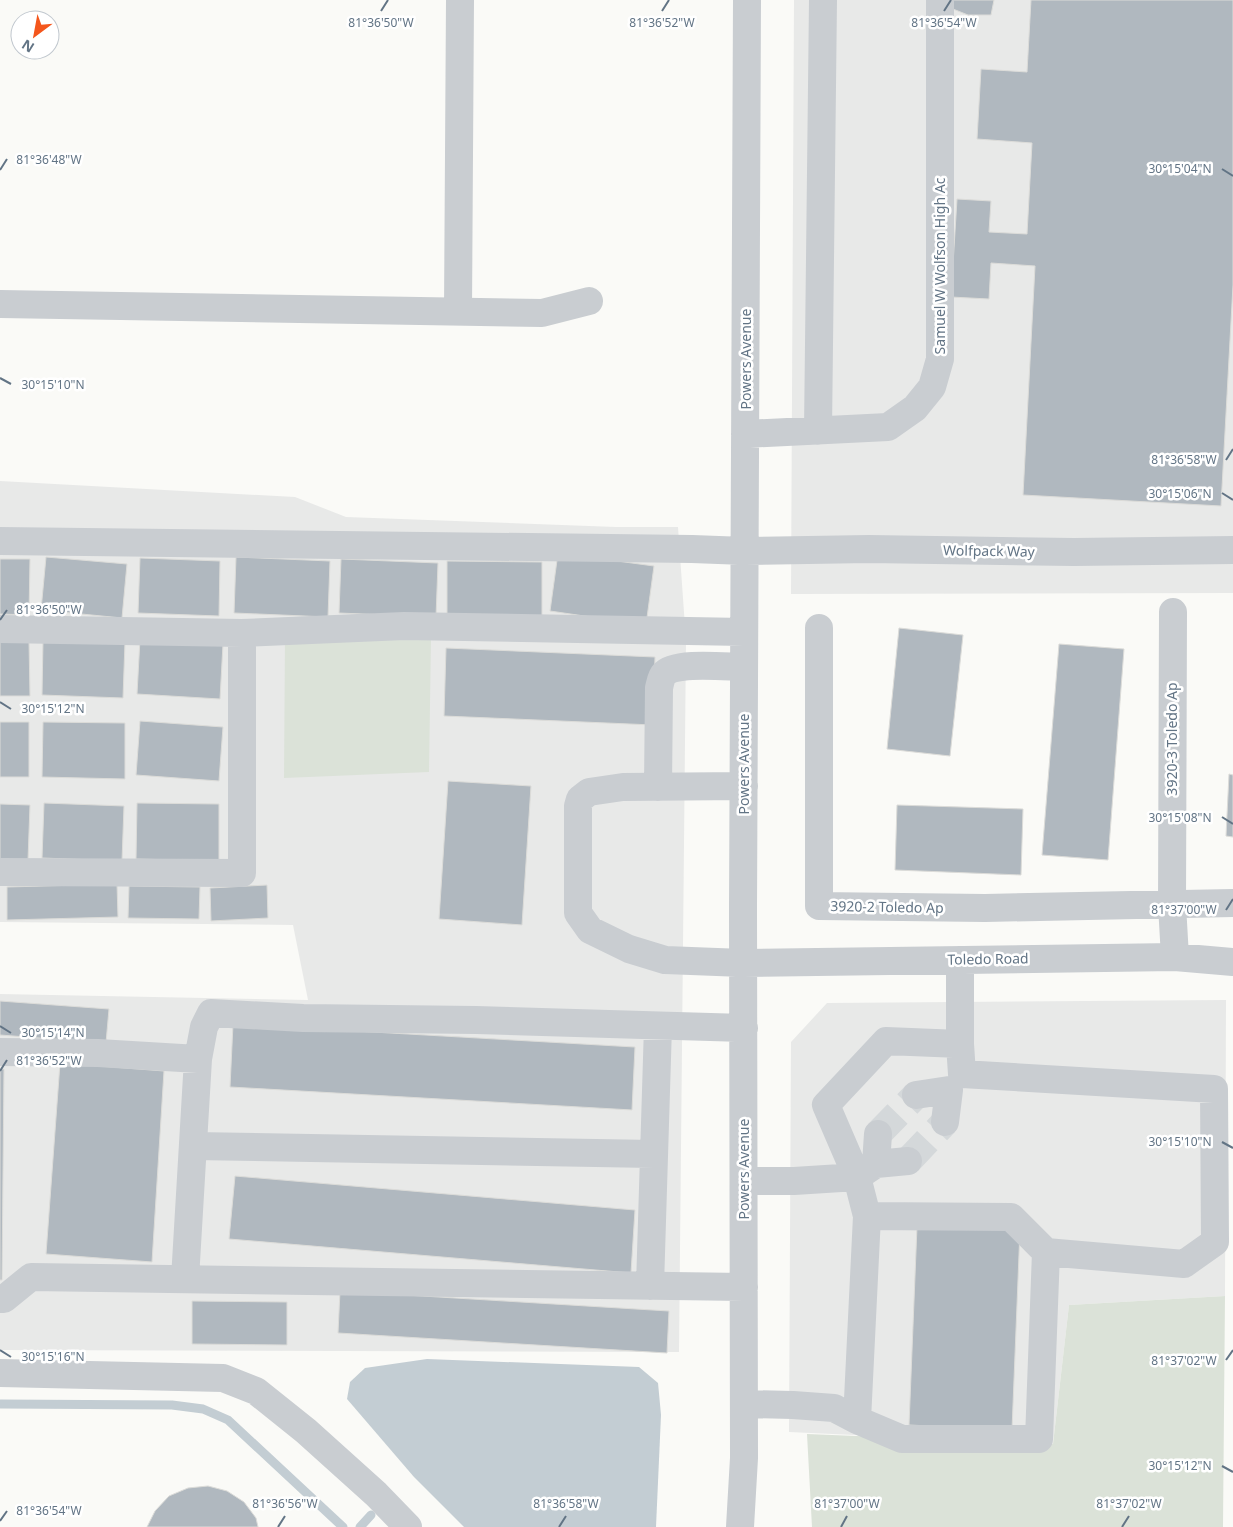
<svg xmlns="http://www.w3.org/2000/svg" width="1233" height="1527" font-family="'Noto Sans',sans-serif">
<rect width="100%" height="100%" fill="#fafaf7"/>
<path fill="#e8e9e8" d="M794,0H1233V593L791,594Z
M0,481L295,497L346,517L616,527H678L686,641L679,1352L0,1350V994L308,1000L293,925L0,922Z
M1226,1000L1225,1296L1069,1305L1053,1444L789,1432L791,1042L827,1003Z"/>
<path fill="#dbe2d8" d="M285,636L431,638L429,772L284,778Z
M1225,1296L1223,1527H812L807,1434L1053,1444L1069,1305Z"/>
<path fill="#c3cdd3" d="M427,1359L639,1367L658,1383L661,1415L656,1527H464L414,1477L347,1399L350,1382L365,1368Z"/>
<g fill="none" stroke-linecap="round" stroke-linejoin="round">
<path stroke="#c3cdd3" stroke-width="9" d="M0,1404L172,1405L203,1409L228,1420L343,1527
M360,1527L371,1515"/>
</g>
<path fill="#b0b8bf" stroke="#dcdcd9" d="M953,0H994L991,15H968L953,9Z
M1031,0H1233V285L1221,506L1023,495L1035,266L991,263L989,299L951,297L957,199L991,201L989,232L1027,234L1032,143L977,139L981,69L1027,72Z
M558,553L654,566L646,625L550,611Z
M46,557L127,564L122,618L41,610Z
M236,557L330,561L328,617L234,613Z
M140,558L220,561L219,616L138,613Z
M0,559H30L29,615L0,614Z
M341,559L438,563L436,617L339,613Z
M447,561L542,562V618L447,617Z
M899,628L963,635L950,756L887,749Z
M140,639L223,644L220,699L137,694Z
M43,640L125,642L123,698L42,695Z
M0,641H29L30,696H0Z
M1059,644L1124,649L1108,860L1042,855Z
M446,648L655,657L653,725L444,716Z
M140,721L223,727L219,781L136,775Z
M0,722H29V777H0Z
M43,722L125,723V779L42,777Z
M1229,774L1233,775V837L1226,836Z
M448,781L531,786L522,925L439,919Z
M44,803L124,806L122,861L42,858Z
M137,803L219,804V861L136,859Z
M0,804L30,805L28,860L0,859Z
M897,805L1023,809L1021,875L895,870Z
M117,884L118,917L7,920V887Z
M267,885L268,918L211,921L210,888Z
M129,886L200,887L199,919L128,918Z
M0,1001L109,1009L106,1043L0,1035Z
M233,1024L635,1047L632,1110L230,1087Z
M60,1063L164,1071L152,1262L46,1254Z
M0,1069H4L2,1280H0Z
M235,1176L635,1210L631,1273L229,1239Z
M917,1226L1020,1230L1012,1430L909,1425Z
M340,1291L669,1311L667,1353L338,1333Z
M192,1301L287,1302V1345L192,1344Z
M208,1486L227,1491L244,1502L256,1518L258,1527H147L155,1511L169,1496L188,1488Z"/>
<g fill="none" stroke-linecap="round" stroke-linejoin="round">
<path stroke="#d4d8da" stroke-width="28" stroke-dasharray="28 14" stroke-linecap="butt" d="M878,1134L916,1095
M908,1161L945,1122"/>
<path stroke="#c9cdd1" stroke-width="28" d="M0,304L542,313L589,301
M458,311L460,0
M818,431L823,0
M745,434L888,427L915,408L932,387L940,359V0
M0,541L692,549L745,551L869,549L1074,552L1233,550
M1173,612L1172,905L1175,957
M819,628V906L985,908L1233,903
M0,629L242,633L404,626L744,632
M744,786L623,787L589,792L580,799L578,806V913L590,930L629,949L665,960L743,963L1175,957L1233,962
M658,787L659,688C660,684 661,677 664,674C674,661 728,667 744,667
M0,872L242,873V633
M0,1052L98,1053L198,1059L204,1027L211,1013L303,1018L476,1020L744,1028
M916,1095L949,1090L945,1122
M878,1134L876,1164L908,1161
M193,1146L654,1154
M876,1164L857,1177L826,1105L886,1041L960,1044
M744,1181H794L857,1177L867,1216L857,1420
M867,1216L1011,1217L1046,1252
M185,1279L198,1059
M650,1286L658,1026
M0,1299H4L31,1277L744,1287
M0,1373L223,1378L256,1391L306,1431L376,1494L408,1527
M744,1404L793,1405L834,1408L857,1420L902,1439H1039L1046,1252L1184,1264L1215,1242L1214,1089L962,1074L960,1044V960
M740,1527L744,1458L743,909L747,0"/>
</g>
<path fill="none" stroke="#627485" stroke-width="2" d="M381,11L388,0M662,11L669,0M944,11L951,0M1222,169L1233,176M0,170L7,159M0,378L11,384M1226,460L1233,449M1222,493L1233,500M0,620L7,610M0,702L11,709M1222,817L1233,824M1226,910L1233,899M0,1026L11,1033M0,1071L7,1060M1222,1142L1233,1148M0,1350L11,1357M1226,1360L1233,1350M1222,1466L1233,1472M0,1521L7,1511M278,1527L285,1516M559,1527L566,1516M841,1527L847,1516M1122,1527L1129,1516"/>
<g text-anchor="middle" stroke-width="5" stroke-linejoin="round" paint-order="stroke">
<g font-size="14" fill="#627485" stroke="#fff">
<text transform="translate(940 266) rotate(-90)" y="5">Samuel W Wolfson High Ac</text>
<text transform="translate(746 359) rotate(-90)" y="5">Powers Avenue</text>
<text transform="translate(989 551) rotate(1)" y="5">Wolfpack Way</text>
<text transform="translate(1172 739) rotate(-90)" y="5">3920-3 Toledo Ap</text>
<text transform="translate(744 764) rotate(-90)" y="5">Powers Avenue</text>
<text transform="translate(887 907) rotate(1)" y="5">3920-2 Toledo Ap</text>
<text transform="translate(988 959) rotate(-1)" y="5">Toledo Road</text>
<text transform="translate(744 1169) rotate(-90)" y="5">Powers Avenue</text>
</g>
</g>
<g font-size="12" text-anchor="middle" fill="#627485" stroke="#fff" stroke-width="5" stroke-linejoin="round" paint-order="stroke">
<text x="381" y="27">81°36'50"W</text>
<text x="662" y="27">81°36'52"W</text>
<text x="944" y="27">81°36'54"W</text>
<text x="49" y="164">81°36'48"W</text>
<text x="1180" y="173">30°15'04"N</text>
<text x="53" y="389">30°15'10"N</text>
<text x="1184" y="464">81°36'58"W</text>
<text x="1180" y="498">30°15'06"N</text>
<text x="49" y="614">81°36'50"W</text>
<text x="53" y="713">30°15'12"N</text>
<text x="1180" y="822">30°15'08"N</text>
<text x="1184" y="914">81°37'00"W</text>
<text x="53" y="1037">30°15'14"N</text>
<text x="49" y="1065">81°36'52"W</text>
<text x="1180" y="1146">30°15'10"N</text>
<text x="53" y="1361">30°15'16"N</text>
<text x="1184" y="1365">81°37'02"W</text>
<text x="1180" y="1470">30°15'12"N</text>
<text x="285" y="1508">81°36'56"W</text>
<text x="566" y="1508">81°36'58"W</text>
<text x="847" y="1508">81°37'00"W</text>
<text x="1129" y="1508">81°37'02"W</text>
<text x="49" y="1515">81°36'54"W</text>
</g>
<g transform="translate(35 35) rotate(212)"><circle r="24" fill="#ffffff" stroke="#c0c7ce"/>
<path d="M0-4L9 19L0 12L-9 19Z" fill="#f4561c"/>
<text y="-8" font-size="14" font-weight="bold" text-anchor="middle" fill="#627485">N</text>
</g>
</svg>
